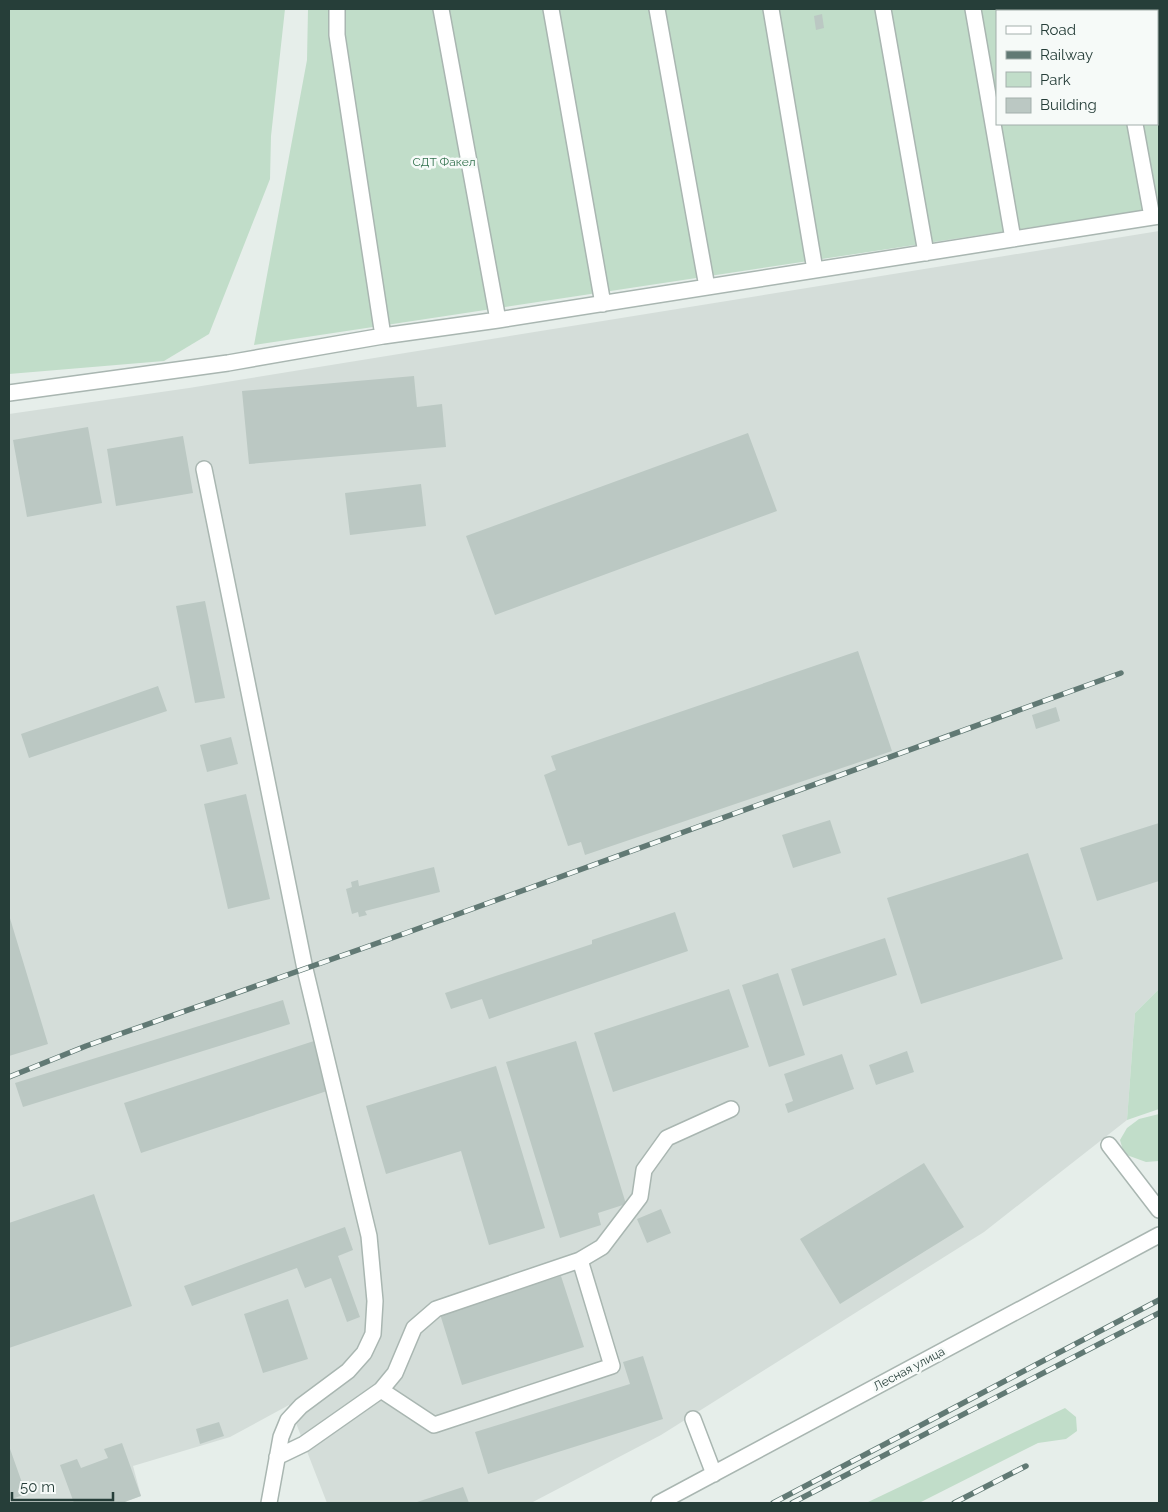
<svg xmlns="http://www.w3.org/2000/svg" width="1168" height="1512" font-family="Raleway,sans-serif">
<rect width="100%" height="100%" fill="#e6eeea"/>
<path fill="#d4ddd9" d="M1159,231V989L1135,1013L1127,1120L984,1232L661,1435L531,1503H327L289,1405L230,1437L133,1466L141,1496L122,1503H9V414L189,388Z"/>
<path fill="#c1ddc9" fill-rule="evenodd" d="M9,9H285L271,136L270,179L209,334L164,361L9,374Z
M308,9H1159V208L254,345L307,60ZM997,11H1157V124H997Z
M1159,989V1109L1127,1120L1135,1013Z
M1159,1114V1161L1146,1162L1124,1154L1120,1140L1127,1128L1139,1119Z
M1065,1408L1076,1417L1077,1431L1066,1439L1038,1443L919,1503H866Z"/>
<path fill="#bbc8c3" d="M822,14L824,28L816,30L814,16Z
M414,376L417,407L442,404L446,447L249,464L242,391Z
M88,427L102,503L27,517L13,440Z
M748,433L777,511L495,615L466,536Z
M183,436L193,493L116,506L107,449Z
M421,484L426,526L350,535L345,493Z
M205,601L225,698L195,703L176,606Z
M858,651L892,751L585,855L581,842L568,846L544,775L556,770L551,756Z
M158,686L167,711L29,758L21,734Z
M1056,707L1060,721L1036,729L1032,715Z
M231,737L238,764L207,772L200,745Z
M246,794L270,899L228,909L204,804Z
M830,820L841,853L793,868L782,835Z
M1159,823V881L1097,901L1080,848Z
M1028,853L1063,959L921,1004L887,898Z
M434,867L440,892L365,911L367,915L359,917L358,912L352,914L346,889L352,887L351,882L358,880L359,886Z
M675,912L688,951L489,1019L482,999L451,1009L445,993L592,944V940Z
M9,915L48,1044L9,1056Z
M885,938L897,975L803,1006L791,969Z
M778,973L805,1055L769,1067L742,985Z
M729,989L749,1047L613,1092L594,1033Z
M283,1000L290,1024L23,1107L15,1083Z
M314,1041L330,1090L141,1153L124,1103Z
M576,1041L626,1204L598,1213L601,1225L560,1238L506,1062Z
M907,1051L914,1072L876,1085L869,1065Z
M842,1054L854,1089L788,1113L785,1104L793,1101L784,1074Z
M496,1066L545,1228L489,1245L461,1151L386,1174L366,1106Z
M924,1163L964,1227L840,1304L800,1239Z
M94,1194L132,1306L9,1348V1223Z
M661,1209L671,1233L647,1243L637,1219Z
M345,1227L353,1250L338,1256L360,1317L347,1322L331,1278L305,1288L297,1268L192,1306L184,1286Z
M561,1276L584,1347L462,1385L440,1314Z
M288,1299L308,1359L263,1373L244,1314Z
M643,1356L663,1419L488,1474L475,1432L630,1384L623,1362Z
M219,1422L224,1436L200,1444L196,1429Z
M122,1443L141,1496L122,1503H74L60,1465L77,1459L81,1468L108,1458L104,1449Z
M9,1446L26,1494L9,1500Z
M463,1487L469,1503H414Z"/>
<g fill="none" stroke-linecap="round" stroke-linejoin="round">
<g stroke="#a9b6b1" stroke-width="18">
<path id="minor" d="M337,9V35L383,336
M441,9L498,320
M551,9L603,304
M657,9L707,287
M771,9L815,270
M883,9L926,253
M973,9L1013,239
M1114,9L1115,11
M1135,124L1152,217
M9,393L228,363L383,336L498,320L1159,216
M204,469L305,969L369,1236L375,1301L373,1334L364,1353L348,1371L301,1406L288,1420L281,1437L269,1503
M1109,1145L1159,1210
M381,1390L434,1425L612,1366L580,1260
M693,1419L714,1474
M277,1457L304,1444L381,1390L395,1373L414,1328L436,1309L580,1260L602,1247L640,1197L644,1170L667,1138L731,1109
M659,1503L1159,1235"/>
</g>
<use href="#minor" stroke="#fff" stroke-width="15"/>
<g stroke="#617974" stroke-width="5.5">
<path id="rail" d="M9,1077L86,1046L406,933L1121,673
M773,1503L1159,1300
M792,1503L1159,1313
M954,1503L1026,1466"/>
</g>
<use href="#rail" stroke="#f6faf8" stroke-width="4" stroke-dasharray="11" stroke-linecap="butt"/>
</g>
<g text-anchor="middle" stroke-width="5" stroke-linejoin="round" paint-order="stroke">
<g font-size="12" fill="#33724e" stroke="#f6faf8">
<text x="444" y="166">СДТ Факел</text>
</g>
<g font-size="12" fill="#263e39" stroke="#f6faf8">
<text transform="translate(909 1369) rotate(-28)" y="4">Лесная улица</text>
</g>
</g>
<rect width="1168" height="1512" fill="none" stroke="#263e39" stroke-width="20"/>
<rect x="996" y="10" width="162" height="115" fill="#f6faf8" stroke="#a3afac"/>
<rect x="1006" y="26" width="25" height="8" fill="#ffffff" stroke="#a3afac"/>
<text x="1040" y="35" font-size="15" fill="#263e39">Road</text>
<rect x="1006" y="51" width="25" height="8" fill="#617974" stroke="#a3afac"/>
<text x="1040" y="60" font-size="15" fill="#263e39">Railway</text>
<rect x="1006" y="72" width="25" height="15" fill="#c1ddc9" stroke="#a3afac"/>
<text x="1040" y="85" font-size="15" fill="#263e39">Park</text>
<rect x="1006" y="98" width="25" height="15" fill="#bbc8c3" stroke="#a3afac"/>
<text x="1040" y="110" font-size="15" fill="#263e39">Building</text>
<path d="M12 1492v8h101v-8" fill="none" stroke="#263e39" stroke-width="2.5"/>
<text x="20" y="1492" font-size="15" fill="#263e39" stroke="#f6faf8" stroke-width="4" paint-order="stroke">50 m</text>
</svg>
